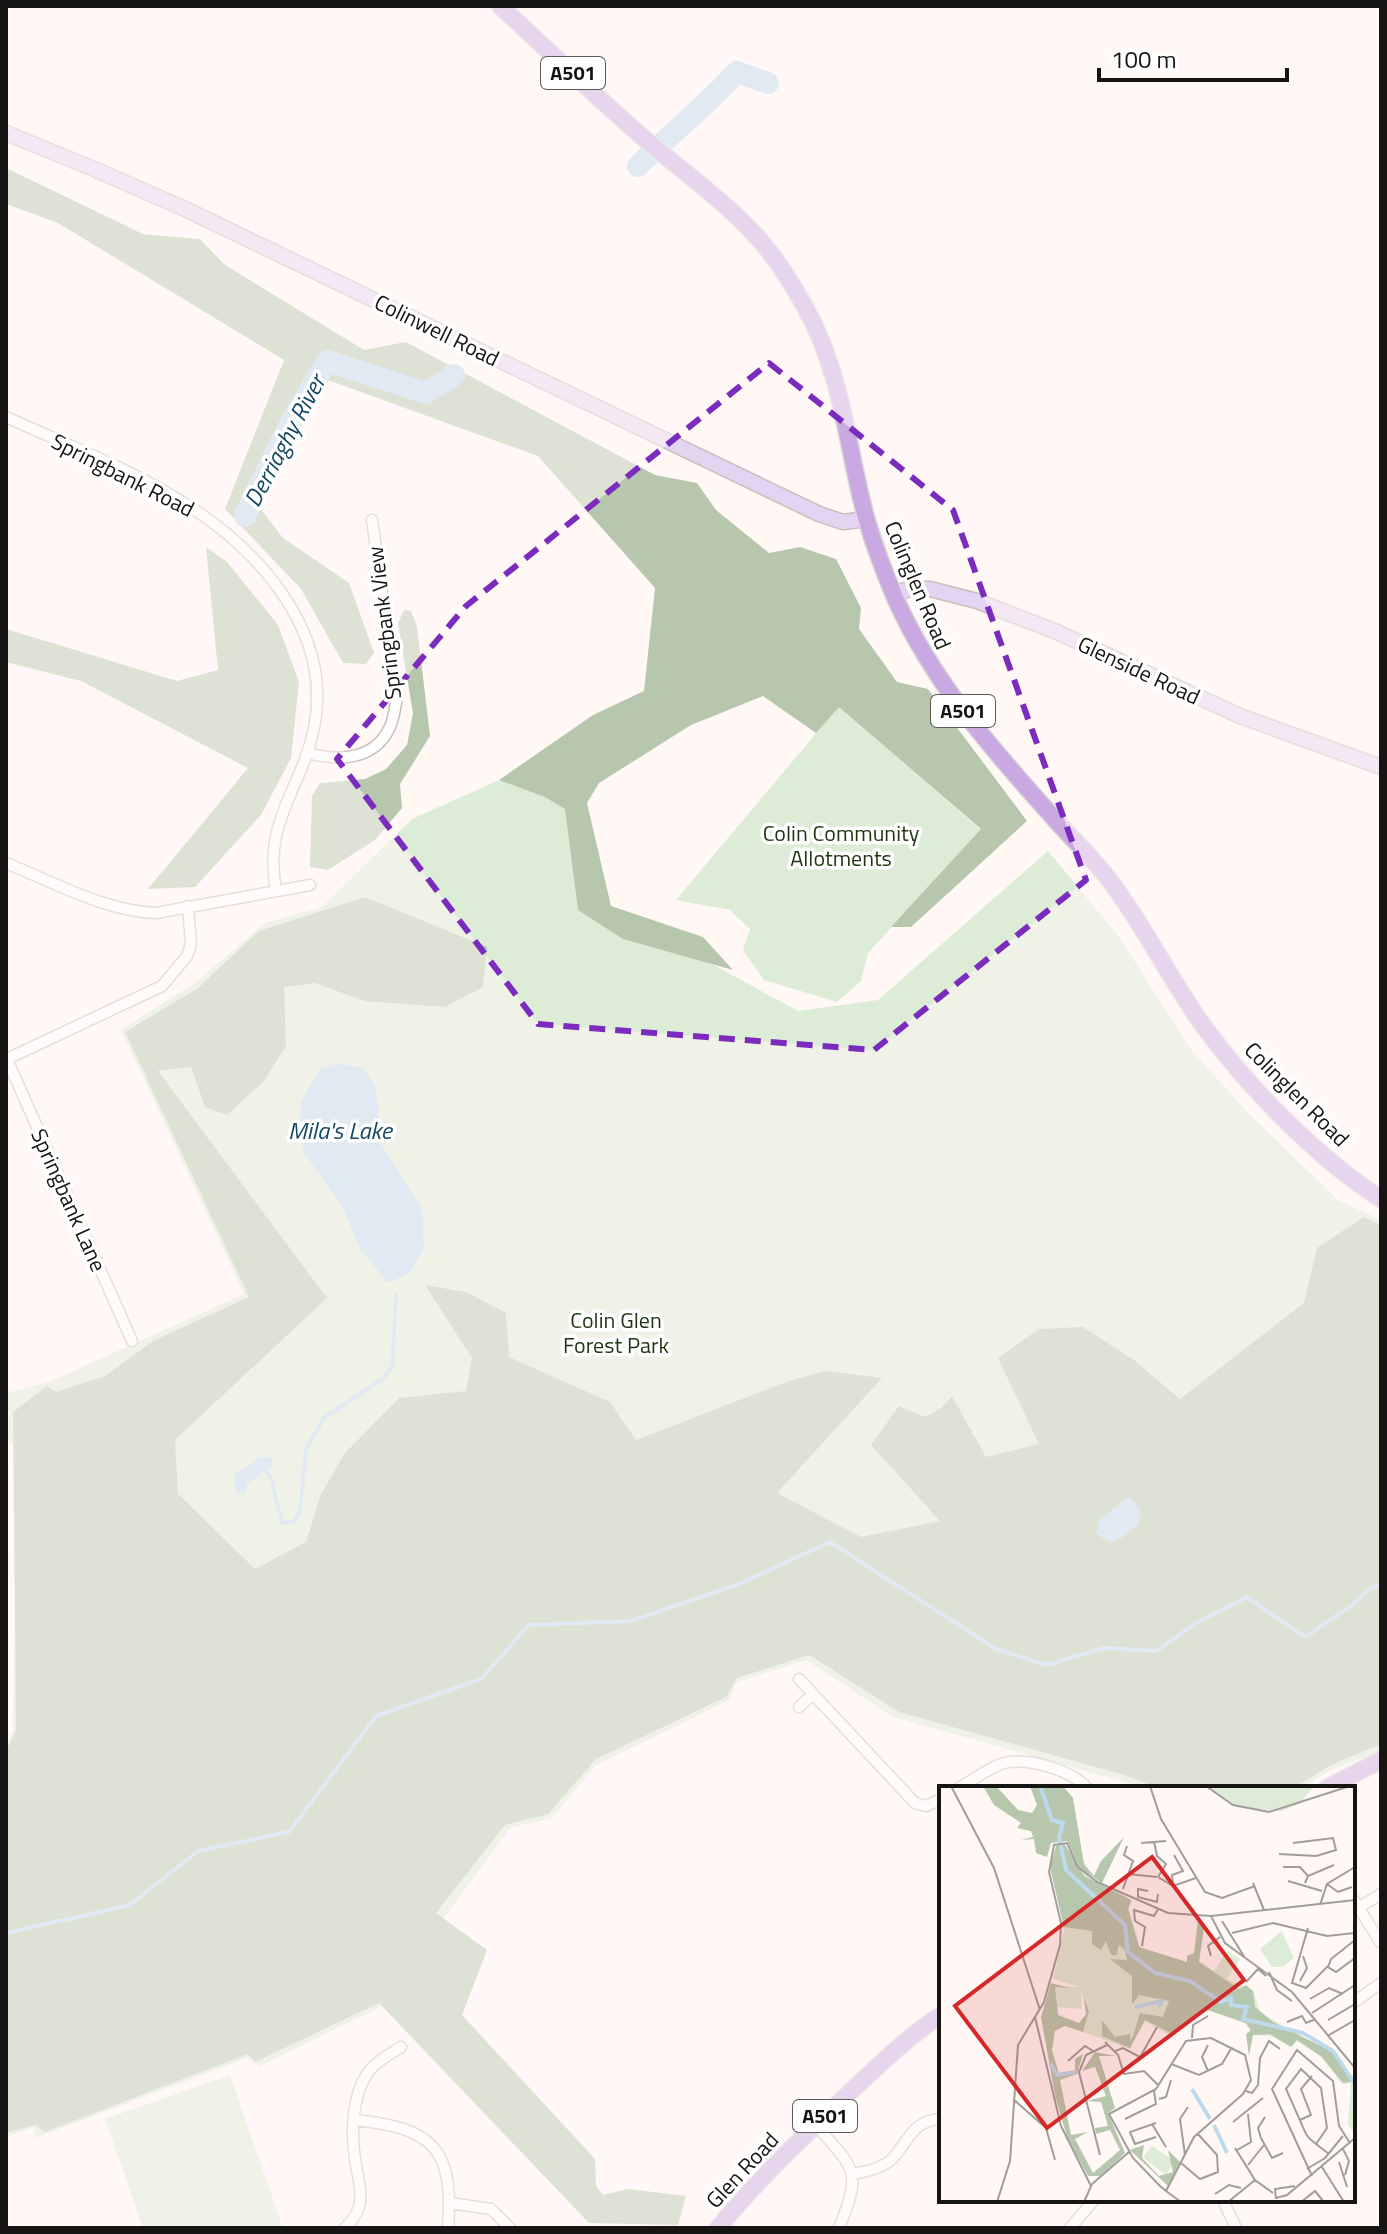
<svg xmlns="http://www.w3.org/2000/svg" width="1387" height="2234" font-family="'Titillium Web',sans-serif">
<rect width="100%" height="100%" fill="#fff8f5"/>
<path fill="#ddecd6" d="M839,706L981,830L868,953L861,981L837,1002L764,980L743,950L750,929L730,910L676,900Z
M499,780L578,795L607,907L798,1011L878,1000L1048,851L1120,938L1189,1047L1247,1112L1338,1200L1381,1220V1751L1331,1770L1301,1788H1146L893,1717L806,1660L737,1682L729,1700L595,1766L551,1819L511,1827L378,2008L260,2066L247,2058L35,2138L34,2127L6,2137V1747L13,1731L17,1450L6,1438V1393L49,1382L244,1294L121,1030L193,984L265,923L322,907L412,819Z
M230,2075L283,2228H143L105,2119Z"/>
<path fill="#b6c7ad" d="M6,168L143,234L200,239L225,265L364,350L406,342L655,475L697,483L716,510L769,553L800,547L836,559L861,608L859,629L897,682L928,689L1027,821L911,927H891L981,829L839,707L816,733L763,696L691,725L599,783L587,803L611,906L703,937L733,970L623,939L578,910L565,809L545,797L499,780L593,715L644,691L655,588L538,456L325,379L260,508L283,538L349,583L374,653L366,664L343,663L301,589L225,509L284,360L58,223L6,204Z
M206,547L227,562L278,625L299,682L291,758L261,815L195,887L148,889L248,768L81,681L6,662V629L177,681L218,670Z
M404,610L411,611L417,627L430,736L400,784L402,808L375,840L328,870L310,867L312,796L320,783L365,779L386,769L407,745L413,713L398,623Z
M365,897L487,947L483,987L445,1007L364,1001L315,983L284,987L286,1046L264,1081L227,1115L205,1107L191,1067L158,1071L327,1298L175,1440L178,1494L255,1569L306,1542L321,1494L345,1453L399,1398L466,1391L472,1358L425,1285L466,1292L506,1313L509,1357L610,1402L636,1440L786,1382L825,1371L882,1378L777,1493L861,1537L940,1521L871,1445L899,1406L925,1417L941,1408L952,1396L986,1457L1039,1444L998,1358L1039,1329L1083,1327L1134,1360L1180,1399L1304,1303L1317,1248L1364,1217L1381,1225V1744L1331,1765L1294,1788H1150L1146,1783L1121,1774L899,1712L809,1655L737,1678L726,1697L596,1759L548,1814L505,1825L436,1913L487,1950L462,2015L595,2159L596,2186L603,2195L628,2189L686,2196L678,2225L589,2223L379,2003L255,2062L248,2054L45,2132L35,2125L6,2133V1751L16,1730L13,1412L47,1386L56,1392L105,1376L153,1341L249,1297L125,1032L198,988L259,931Z"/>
<path fill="#bddaed" d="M338,1063L364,1068L376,1088L382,1145L422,1209L424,1248L410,1273L388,1283L360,1249L342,1206L304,1153L299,1133L301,1101L321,1068Z
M260,1457H271L273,1465L247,1484L246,1493L237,1494L234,1484L235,1474Z
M1129,1497L1140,1508L1139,1524L1123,1537L1110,1543L1096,1533L1100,1519Z"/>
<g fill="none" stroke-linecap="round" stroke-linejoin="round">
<path stroke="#bddaed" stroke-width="4" d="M266,1471L271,1478L282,1523L293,1522L300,1512L306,1449L324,1418L384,1378L392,1367L396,1294
M6,1933L130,1905L198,1851L289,1832L376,1716L481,1679L529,1625L631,1621L739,1584L830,1542L996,1649L1046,1665L1104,1648L1156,1651L1195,1624L1247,1597L1305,1637L1351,1606L1370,1588L1381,1585"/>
<path stroke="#bddaed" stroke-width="22" d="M638,166C670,134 706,106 737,72L768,83
M245,516L288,428L327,361L426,393L454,375"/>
<g stroke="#c7c0bc" stroke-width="13">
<path id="street" d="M6,417C63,443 123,466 176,498C255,545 334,629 314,728C301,791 263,820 276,891
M308,753C337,761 373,761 389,729C394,720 395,708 397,697L372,520
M6,863C51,881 107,912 156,913L310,885
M6,1057L132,1341
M7,1059L162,986L187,956L191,944L188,906
M799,1679L915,1803L926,1806L941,1799
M799,1707L813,1694
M959,1788C973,1780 988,1768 1004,1763C1028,1757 1071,1770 1087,1788
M1353,1899L1381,1943
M1358,1908L1381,1894
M1353,2003L1381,1983
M355,2120C433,2128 454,2148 448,2228
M816,2125C856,2171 862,2170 839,2228
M853,2174C868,2171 884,2168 894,2157C909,2139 914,2120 941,2119
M1223,2200L1236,2228
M450,2203L491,2209L510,2228
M345,2228C369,2206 359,2186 355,2159C351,2134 352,2096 367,2074C375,2062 389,2055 401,2047
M1070,2228L1094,2200"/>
</g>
<g stroke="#c7c0bc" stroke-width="17">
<path id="secondary" d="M6,133L94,169L185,209L819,514L843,522L866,519
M894,594L909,589H930L977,601L1057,632L1240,716L1381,767"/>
</g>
<g stroke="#d5d5d5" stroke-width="19">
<path id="primary" d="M500,6C549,51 596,97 646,140C696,183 752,219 787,277C802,300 816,325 825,351C846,407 851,465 867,521C875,548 885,574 896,600C933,682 991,748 1051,815C1069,836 1090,855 1107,877C1143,923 1168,976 1202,1024C1247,1086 1316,1157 1381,1199
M1327,1788L1381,1760
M718,2228C757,2180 802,2138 847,2095C877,2067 906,2038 941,2015"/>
</g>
<use href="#street" stroke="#fff" stroke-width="10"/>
<use href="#secondary" stroke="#e4d4f1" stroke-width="14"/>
<use href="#primary" stroke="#caa9e3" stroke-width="16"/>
</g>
<path d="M0 0H1387V2234H0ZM769,363L953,510L1086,880L874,1050L538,1024L337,759L466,606Z" fill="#fff8f5" fill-opacity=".55" fill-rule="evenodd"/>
<path fill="none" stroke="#7b2cbf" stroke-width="6" stroke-dasharray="16 10" stroke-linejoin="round" d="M769,363L953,510L1086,880L874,1050L538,1024L337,759L466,606Z"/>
<g text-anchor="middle" stroke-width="7" stroke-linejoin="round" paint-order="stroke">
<g fill="#fff" stroke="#5d5b5a" stroke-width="2">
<rect x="541" y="57" width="64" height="32" rx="6"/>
<rect x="931" y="695" width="64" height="32" rx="6"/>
<rect x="793" y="2100" width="64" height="32" rx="6"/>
</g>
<g font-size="20" font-weight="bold" fill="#171514">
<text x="573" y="80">A501</text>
<text x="963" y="718">A501</text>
<text x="825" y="2123">A501</text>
</g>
<g font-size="22" fill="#171514" stroke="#fff">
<text transform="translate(437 330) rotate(26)" y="8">Colinwell Road</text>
<text transform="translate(123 475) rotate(27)" y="8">Springbank Road</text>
<text transform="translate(918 585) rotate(67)" y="8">Colinglen Road</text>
<text transform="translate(384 623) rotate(-97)" y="8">Springbank View</text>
<text transform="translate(1139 670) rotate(25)" y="8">Glenside Road</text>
<text transform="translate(1297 1094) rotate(45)" y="8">Colinglen Road</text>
<text transform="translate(69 1200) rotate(66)" y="8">Springbank Lane</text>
<text transform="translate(742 2170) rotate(-47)" y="8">Glen Road</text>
</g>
<g font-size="22" fill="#1e360f" stroke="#fff">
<text x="841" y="841">Colin Community<tspan x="841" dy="25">Allotments</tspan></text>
<text x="616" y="1328">Colin Glen<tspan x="616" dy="25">Forest Park</tspan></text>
</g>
<g font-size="24" font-style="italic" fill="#134762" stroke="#fff">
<text transform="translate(285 441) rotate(-62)" y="8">Derriaghy River</text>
<text x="340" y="1139">Mila's Lake</text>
</g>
</g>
<g transform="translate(939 1786)">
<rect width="416" height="416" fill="#fff8f5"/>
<path d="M267,0L307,2L375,0L360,18L343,25L301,22ZM137,80L193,114L190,123L201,161L207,165L236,176L260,175L275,185L288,165L301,173L288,193L314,204L321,226L401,274L416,302V347L409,339L412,297L403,298L382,271L358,255L352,261L332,250L314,249L306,237L268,224L232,250L206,235L191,263L144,246L140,238L148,228L142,203L143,223L115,221L116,200L140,201L114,193L125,144L118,112ZM343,145L355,172L344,181H333L321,163ZM213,360L235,375L227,389L204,371Z" fill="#ddecd6"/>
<path d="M44,0H57L79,24L93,27L98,19L91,0H124L134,12L145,78L155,90L162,75L185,51L163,97L141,82L128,55L112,57L108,71L97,67L95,53L82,54L94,51L92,45L78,42L82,37L55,19ZM125,57L145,90L192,114L189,123L200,161L248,176V170L255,167L259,134L265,142L260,176L300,203L307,199L314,205L316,221L334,236L394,266L413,295L404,297L382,270L358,254L352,261L331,248L314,249L310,270L307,248L312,244L307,237L269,224L232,247L206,234L191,262L163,250V234L176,251L191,248L192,256L201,227L224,231L230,215L200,209L193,219V190L171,173L188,174L186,164L180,159L178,169H172L167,155L162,164L153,158V145L125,141L111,82L117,60ZM112,197L131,202L116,201L119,229L140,237L147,228L145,213L150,225L144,246L126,240L116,245L113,264L120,288L136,285V273L144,268L138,288L121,294L132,349L149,346L136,353L154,387L181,364L171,344L157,348L156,342L169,340L162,316L148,315L167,310L156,281L143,285L156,266L177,270H160L176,322L169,327L186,367L162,390H149L128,351L116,309L102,231ZM205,359L203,372L220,390L234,386L229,364L241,376L229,400L191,364Z" fill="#b6c7ad"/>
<path fill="none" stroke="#bddaed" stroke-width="4" d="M101,0L113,34L124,37L120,51L127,84L186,139L189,166L216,187L251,195L282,216L292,212V219L308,221L304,233L364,247L394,265L416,298M196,221L223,215L220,221M111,277L118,289L137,286M253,303L271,333M275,339L288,367"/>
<path fill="none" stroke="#a29d9b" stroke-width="2" d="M12,0L55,82L101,224M211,0L222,33L266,106L283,112L316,100M267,0L294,19L330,26L411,0M215,55L218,70L227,78L219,91M202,57L227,55M354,57L394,52L397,64L377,70M340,68L377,70M344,81H361L369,90M189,88L218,91M219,91L234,100L257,92M349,95L383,105M314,97L325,124M366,97L369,90L395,79M388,98L399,106L413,101M234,99L233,89L244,85L235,69M184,103L194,75L185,69L188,60M209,105L199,103V111L218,116L219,108M381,119L388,98L416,81M272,130L286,157L353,206L416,282M283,135L306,172M369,142L353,197L367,202L389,180M293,147L334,137L388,150L416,147M416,154L392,173L389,181L397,186L416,172M203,160L206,141L196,135L195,124L215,130L219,123M272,170L269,160L281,151M330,186L338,204L353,215M361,195L368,182L364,170M307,196L319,183L327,190M371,213L390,202L404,208M373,227L416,199M96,231L122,340L152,400M389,234L416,218M348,236L363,230L367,237L377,233M390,249L416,234M253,252L254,239L269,230M166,256L179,269L185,288L205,285L220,300M269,259L263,271L269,285M176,265L184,262L201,271M129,275L146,260L154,265M199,275L218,241M232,278L260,289L283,278L293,261M307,305L313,307L319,299L321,272L330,255L341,263M74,313L107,342L116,374M220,313L227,311L232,294M326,331L319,342L322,352L333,372L344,367M186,333L217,318L215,305M361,334L372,329L362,303L373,290M294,336L324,312M217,337L191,346L196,358L217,351M213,338L227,361M377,358L388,342L382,302L362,283L347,303L367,348L371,353L377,358L390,368M296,362L316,394L334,407M404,363L410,375L406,389M298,364L312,356L309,328M161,369L140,286L147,269L168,259M246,369L241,333L249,321M400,376L408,401M242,377L261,393L279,386L278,369L258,347M309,379L325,359M383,381L405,416M368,383L386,372L404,350M373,390L333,303L358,264L394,295L400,340L411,357M227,405L255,351L304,308L312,294L306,269L272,252L247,255L217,303L170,328L194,372L221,400L227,405L231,408L242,416M276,408L290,399L302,402M337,412L348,409L416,352M337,413L336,403L356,400M58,416L71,375L79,259L105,216L121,159L122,137L110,86L115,59L128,57L139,81L158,96L229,127L272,130L416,114M145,416L153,398L190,366M289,416L316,394M362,416L376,405L385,416"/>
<path fill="#d62828" fill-opacity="0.15" stroke="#d62828" stroke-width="4" d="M213,71L305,194L108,342L16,220Z"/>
<rect width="416" height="416" fill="none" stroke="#171514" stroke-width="4"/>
</g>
<rect width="1387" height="2234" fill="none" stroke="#171514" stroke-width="16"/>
<path d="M1099 68v12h188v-12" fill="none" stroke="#171514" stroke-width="4"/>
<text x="1111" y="68" font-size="24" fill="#171514" stroke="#ffffff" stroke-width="6" paint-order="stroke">100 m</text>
</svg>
